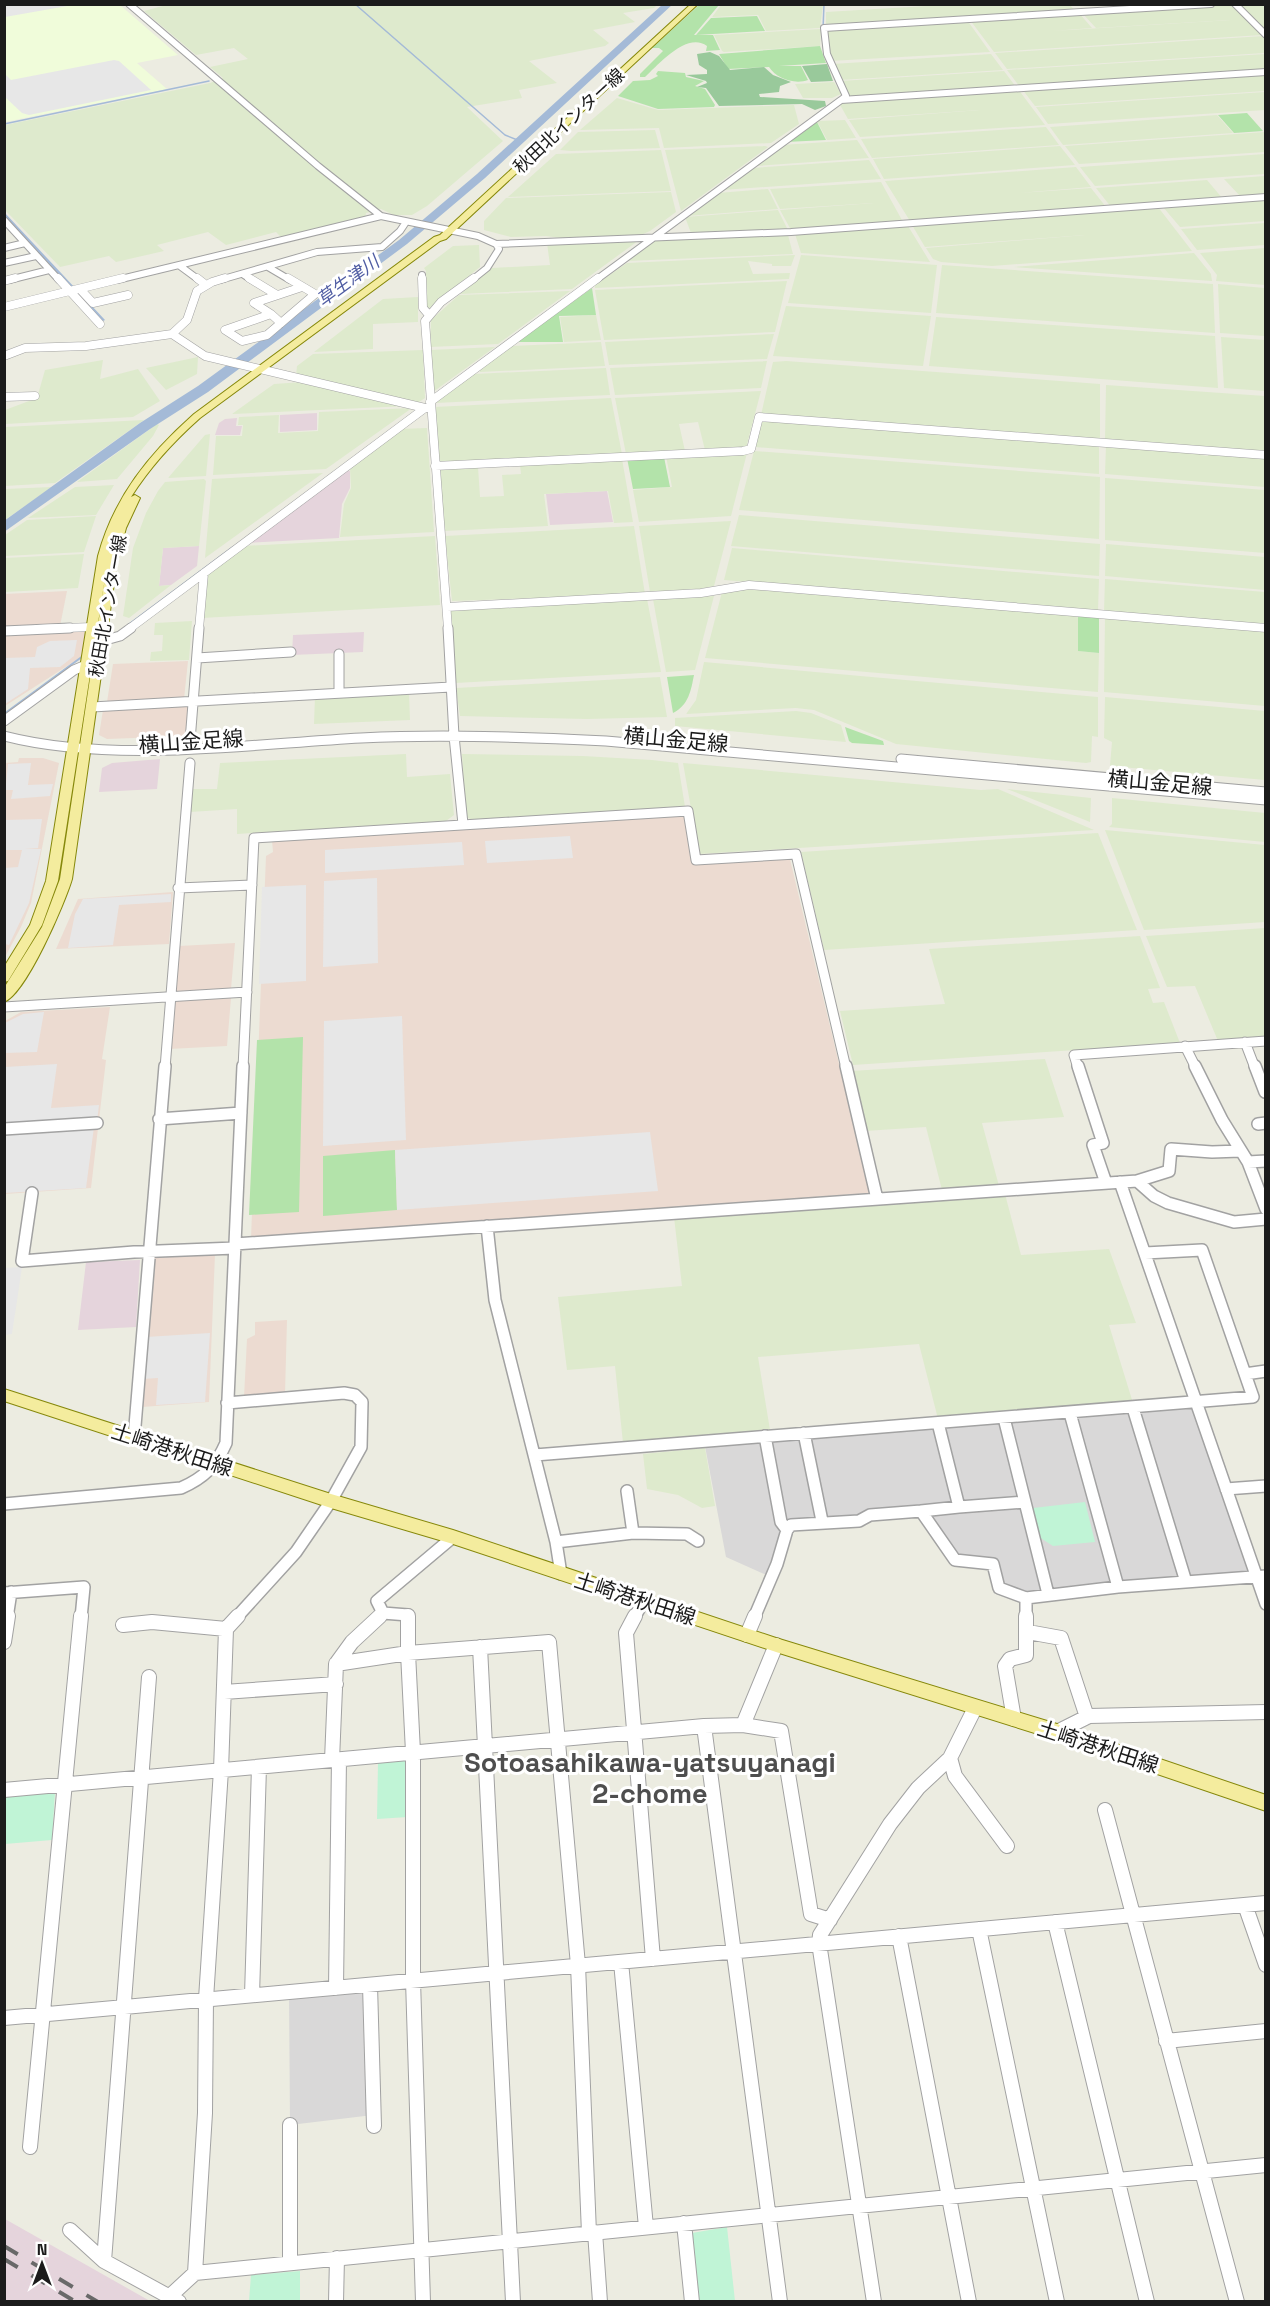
<svg xmlns="http://www.w3.org/2000/svg" width="1270" height="2306" font-family="'Space Grotesk','Noto Sans JP',sans-serif">
<rect width="100%" height="100%" fill="#ecece1"/>
<path fill="#d9d8d8" d="M1196,1403L1256,1577L1026,1598L999,1588L992,1564L955,1560L920,1511L791,1525L771,1577L726,1557L704,1441Z
M370,1985L373,2115L290,2125L289,1992Z"/>
<path fill="#ecdbd1" d="M67,591L60,626L5,629L4,594Z
M86,631L81,657L5,706V633Z
M188,661L184,699L107,702L113,664Z
M189,703L187,736L107,739L99,735L103,710Z
M19,758H43L59,763L31,903L21,927L5,957V763L18,762Z
M690,815L699,856L788,851L870,1193L251,1238L266,856L273,852L272,840Z
M173,892L169,944L56,949L78,899Z
M235,943L231,989L174,993L179,946Z
M231,998L227,1046L169,1049L174,1001Z
M110,1007L102,1059L106,1060L91,1188L5,1194V1021L21,1012Z
M215,1254L209,1402L142,1407L153,1258Z
M287,1320L285,1394L244,1397L247,1339L255,1335V1322Z"/>
<path fill="#e5d4dc" d="M317,413V430L280,432V415Z
M237,418L236,426H242L240,435H215L219,423L225,419Z
M345,471H350V488L342,504L339,538L247,543Z
M607,491L613,522L550,525L546,494Z
M199,546L197,566L171,585L159,586L163,548Z
M364,632L363,652L292,655L293,635Z
M160,759L157,789L99,792L102,768L112,763Z
M140,1260L136,1327L78,1330L86,1262Z
M5,2219L150,2301H5Z"/>
<path fill="#f0fcda" d="M5,5H120L178,55L137,63L167,89L5,122Z"/>
<path fill="#deeacd" d="M170,4L657,5L654,8L623,13L635,22L593,30L609,43L605,46L529,61L557,83L519,90L522,98L467,107L503,141L427,206L412,215H394L381,209L366,213L365,219L283,239L276,232L226,245L208,232L157,245L164,251L116,262L109,256L60,267L5,210V125L210,83L223,78L210,67L248,59L234,48L196,55L144,11Z
M1233,4L1247,19L1096,28L1082,13Z
M721,5H823L820,28L766,31L758,15L712,17Z
M943,5H1070L1076,12L826,26V12Z
M1238,5H1265V32Z
M1079,13L1092,28L1052,31L1247,19L1262,35L994,52L970,20Z
M967,20L990,52L830,61L825,29Z
M821,29L820,46L724,52L722,51L714,35Z
M1264,36L1265,53L1007,69L995,53Z
M991,54L1003,70L840,80L832,64Z
M1265,54V71L1020,87L1007,70Z
M1004,71L1016,87L849,98L840,81Z
M1265,73V91L1035,106L1022,89Z
M834,82L841,94L832,98H803L795,84Z
M1018,89L1045,125L860,137L849,120L980,110L848,119L839,103Z
M1265,92V110L1048,124L1036,107Z
M617,98L658,110L794,105L799,124L771,143L664,148L659,128L580,130Z
M1217,115L1233,133L1063,145L1050,127Z
M845,120L856,138L827,140L817,121Z
M1046,127L1059,145L872,158L861,139Z
M655,130L660,148L571,151L560,150L578,132Z
M1265,132V152L1079,164L1065,146Z
M857,140L869,158L756,166L782,145Z
M765,146L768,147L681,211L665,150Z
M1060,146L1075,165L884,179L873,159Z
M661,150L671,191L508,197L556,154Z
M1265,154V174L1095,186L1080,167Z
M869,160L881,179L722,190L752,168Z
M1076,167L1091,187L1019,193L1091,188L1106,207L910,221L885,181Z
M1265,176V195L1241,197L1224,179Z
M1207,180L1223,199L1111,207L1096,188Z
M881,182L903,222L791,230L780,210L874,203L780,209L770,189Z
M768,189L778,209L686,216L718,193Z
M671,192L676,212L650,231L641,235L560,238L546,236L511,237L484,230V221L506,198Z
M1265,200V221L1180,227L1163,207Z
M1158,207L1192,251L992,266L941,262L933,259L926,248L1085,235L925,247L912,225Z
M778,210L788,230L691,233L685,217Z
M1265,223V245L1197,250L1181,229Z
M908,226L930,262L801,253L795,234Z
M785,234L788,235L793,254L627,261L659,238Z
M642,238L572,289L460,294L492,268L550,265L547,243Z
M479,245L480,267L427,310L426,271L424,268L453,246Z
M1265,248V285L1216,281L1217,275L1200,253Z
M1194,253L1211,274L1212,281L1014,267Z
M795,255L791,266H772V264L748,261L753,274L790,273L789,279L595,288V285L627,263Z
M801,255L937,265L931,313L788,303Z
M942,265L1213,284L1215,333L936,313Z
M787,281L775,332L604,340L595,290Z
M1218,284L1265,288V336L1220,333Z
M570,291L498,344L430,347L431,320L459,295Z
M418,297V322L373,324V349L314,352L383,299Z
M786,306L931,316L923,366L773,356Z
M596,315L601,340L564,342L560,317Z
M936,317L1215,336L1218,388L929,366Z
M774,334L767,359L609,365L605,342Z
M1221,337L1265,340V391L1224,388Z
M601,342L605,366L480,372V368L512,346Z
M495,347L433,392L430,350Z
M423,350L425,398L416,404L296,376L297,366L313,354Z
M198,357L197,374L166,390L146,368Z
M103,360L100,379L138,369L160,401L133,417L5,424V410L37,398L45,370Z
M767,361L761,388L615,395L610,368Z
M786,361L1100,384V441L761,415L773,362Z
M606,368L610,395L434,403L474,374Z
M303,382L408,406L232,414L274,384Z
M1106,385L1265,396V453L1105,441Z
M761,391L746,448L705,450L698,422L679,424L685,451L626,454L615,398Z
M611,398L622,454L438,464L434,407Z
M412,408L326,469L213,475L216,436H242L243,425H238L239,417L279,415L278,433L318,431L319,412Z
M761,419L1099,445V474L755,447Z
M144,420L55,483L5,486V427Z
M157,424L159,425L153,436L117,479L77,482Z
M427,428L434,532L340,537L344,504L351,488L350,468L400,429Z
M210,434L206,476L168,478L205,435Z
M1106,445L1200,453V455L1208,456L1209,453L1265,458V487L1105,474Z
M754,451L1100,477L1099,539L739,510Z
M747,453L731,516L639,522L633,490L672,487L666,456Z
M622,459L633,522L614,523L608,491L544,494L548,526L444,531L440,469L478,467L480,497L504,496L502,475L521,474L520,464Z
M323,473L205,558L212,479Z
M1105,478L1265,490V553L1105,540Z
M204,479L206,481L199,546L163,548L159,586L171,585L129,618L123,616L133,548L146,513L158,491L165,482Z
M114,485L96,515L28,518L75,487Z
M52,487L5,520V489Z
M739,515L1100,544L1099,576L731,546Z
M96,516L84,552L5,556V535L27,520Z
M731,521L714,586L695,590L650,592L639,526Z
M634,526L645,594L452,601L445,536Z
M435,536L440,605L202,618L206,576L243,546Z
M1106,544L1265,557V590L1105,576Z
M732,548L1099,579L1098,611L724,580Z
M84,554L78,588L5,592V558Z
M1105,579L1265,592V625L1104,612Z
M735,588L1078,616V651L1099,653L1098,692L705,658L722,592Z
M714,596L695,670L666,672L653,599Z
M647,599L661,672L455,683L451,611Z
M1105,618L1265,631V706L1104,692Z
M192,621L189,660L150,661L151,652L162,651L163,635H154L155,623Z
M704,662L1098,697V737L1092,736L1091,762L1086,763L896,744L814,710L796,708L686,714L696,700Z
M660,677L667,717L587,719L460,716L456,688Z
M409,692L410,720L314,724L315,696Z
M1105,697L1265,711V780L1110,766L1112,742L1104,738Z
M796,711L811,713L841,725L846,742L675,726V718Z
M406,754L407,777L450,774L454,815L446,821L237,834V809L190,812L192,789H217L220,763Z
M462,754L583,756L652,760L678,763L685,807L473,820L466,817Z
M683,763L981,790L998,789L1094,830L699,854Z
M1007,789L1091,798L1090,822Z
M1112,798L1265,813V842L1109,827L1112,824Z
M1105,830L1265,845V922L1144,930Z
M1098,833L1137,930L824,950L801,852Z
M1265,928V1038L1218,1041L1195,986L1167,987L1146,936Z
M1140,936L1160,988L1148,989L1153,1003L1164,1002L1180,1043L853,1065L840,1011L945,1004L929,949Z
M1045,1059L1064,1117L982,1123L999,1186L942,1190L926,1127L865,1131L851,1071Z
M1005,1194L1021,1255L1109,1249L1136,1323L1109,1325L1133,1403L938,1419L919,1344L758,1357L770,1430L623,1443L615,1366L567,1370L558,1297L682,1286L674,1217Z
M705,1448L715,1506L702,1508L678,1495L647,1489L643,1454Z"/>
<path fill="#b3e3aa" d="M699,5H719L694,35H713L720,50L706,51L707,46C687,31 658,65 645,77H640V74L663,51L659,48H652Z
M757,16L765,31L696,35L711,18Z
M820,46L826,63L779,66H801L808,80C794,85 776,78 769,67L728,69L719,54Z
M658,71L685,73L686,77L704,81L695,86L705,89L715,105L714,107L658,109L618,96L633,81L650,80L658,76L656,74Z
M1247,113L1263,131L1234,133L1218,115Z
M811,122H817L826,140L786,142Z
M592,288L596,315L559,316L563,342H517Z
M664,457L670,487L633,489L627,458Z
M1078,616L1099,617V653L1078,651Z
M694,675C691,690 689,705 673,713L667,677Z
M845,727L883,741L884,745L852,743L849,741Z
M303,1037L299,1212L249,1215L257,1040Z
M395,1150L397,1210L323,1216V1156Z"/>
<path fill="#99c99b" d="M710,52L719,56L730,70L764,67L773,75L791,82L780,86L779,92L759,94L760,97L825,101L826,106L815,110L802,104L719,106L706,88L697,87L707,83L706,81L686,75L707,74V70L699,65L697,54Z
M827,64L833,81L811,82L802,66Z"/>
<path fill="#c0f4d6" d="M1085,1502L1095,1542L1053,1546L1039,1537L1033,1508Z
M407,1760L408,1817L377,1819L378,1762Z
M55,1792L52,1840L5,1844V1797Z
M727,2227L735,2301H699L692,2233Z
M300,2271V2301H249L251,2275Z"/>
<path fill="#e7e7e7" d="M5,4H73V5L5,17Z
M114,60L119,61L151,90L29,115L22,113L5,97V74L11,80Z
M77,640L74,656L60,667L30,668L28,689L5,704V658L35,657L37,647L50,641Z
M31,763L28,785L53,784L50,796L11,799L13,790H6L5,794L8,764Z
M42,819L38,848L25,849H41L29,903L9,945L5,944V868L18,867L22,850H5V820Z
M570,836L573,858L487,863L485,841Z
M462,842L464,865L325,873V850Z
M377,878L378,963L323,967L324,881Z
M306,885V981L259,984L262,887Z
M171,894V902L119,905L113,945L68,948L75,914L83,899Z
M44,1012L37,1052L5,1053V1023L23,1014Z
M402,1016L406,1140L323,1146L324,1021Z
M57,1064L51,1108L99,1105L97,1121L5,1127V1067Z
M94,1127L86,1188L5,1193L4,1133Z
M650,1132L658,1191L397,1210L395,1150Z
M22,1267L12,1334L5,1335V1268Z
M210,1333L205,1402L156,1405L158,1378L142,1379L146,1337Z"/>
<path fill="#a4bad7" d="M4,212L105,320L101,322L5,217Z"/>
<g fill="none" stroke-linecap="round" stroke-linejoin="round">
<path stroke="#a4bad7" stroke-width="1.5" d="M355,4L505,135L520,141
M823,29L824,4
M822,35L824,52
M4,124L209,81"/>
<path stroke="#a4bad7" stroke-width="2" d="M128,625L233,547
M4,714L83,656"/>
<path fill="#a4bad7" fill-rule="evenodd" d="M663,4H673L485,178L407,244L208,392L150,429L4,532V521L140,423L198,386L399,240L477,174Z"/>
<g stroke="#a2a2a2" stroke-width="8">
<path id="minor-far4" d="M129,4L318,166L381,216L478,236L496,244L499,249L487,268L472,280
M1235,4L1266,35
M841,100L846,96L827,54L824,28L1211,4
M4,220L59,280
M496,244L791,232L1266,197
M4,248L25,243
M4,263L36,256
M180,266L199,280
M268,267L290,280
M244,275L252,280
M422,275V280
M9,280L49,270
M117,280L381,216
M220,280L317,252L382,247L400,231L406,222
M596,280L841,100L1266,72"/>
</g>
<g stroke="#a2a2a2" stroke-width="9">
<path id="minor-far3" d="M58,278L100,324
M197,278L206,285
M249,278L277,295
M422,278L423,308L429,315
M4,281L15,278
M80,289L93,303L128,295
M4,307L123,278
M271,314L254,303L302,287
M281,323L271,314L225,330L242,341L267,335L315,294L288,278
M172,334L205,356L425,408
M4,356L25,348L86,346L172,334L187,320L197,291L212,282L225,278
M4,397L35,396
M430,402L598,278
M435,466L743,451L751,449L759,417L1266,455
M447,607L701,593L749,585L1266,628
M37,629L92,627
M129,629L425,408H430
M199,629L204,573
M448,629L425,321L441,302L474,278"/>
</g>
<g stroke="#a2a2a2" stroke-width="11">
<path id="minor-far2" d="M448,628L454,736L463,824
M4,631L70,628
M102,641L120,636L131,628
M339,654V693
M197,658L291,652
M92,707L451,687
M4,721L74,670L86,665
M4,736C113,764 249,744 361,738C443,734 525,737 606,741L1266,800
M190,741L199,628
M901,759L1266,792
M178,888L252,885
M4,1007L247,992
M1245,1042L1255,1068
M1185,1046L1196,1068
M165,1068L190,763
M243,1068L254,838L688,811L696,860L796,854L846,1068
M1078,1068L1074,1055L1266,1041"/>
</g>
<g stroke="#a2a2a2" stroke-width="14">
<path id="minor-far1" d="M846,1066L877,1199
M1078,1066L1103,1143L1093,1145L1106,1183
M1195,1066L1222,1120L1248,1162L1266,1209
M1255,1066L1265,1092
M159,1119L241,1113
M1258,1124L1266,1123
M4,1129L97,1123
M1248,1162L1266,1161
M1137,1181L1169,1171L1171,1149L1212,1152L1240,1151
M1120,1182L1266,1604
M32,1193L22,1261L134,1252L235,1248
M487,1226L495,1300L556,1542L561,1574
M235,1244L1137,1181L1154,1196L1168,1203L1234,1222L1266,1219
M1245,1374L1266,1371
M227,1403L344,1393L355,1395L362,1402L361,1447L331,1501L296,1552L236,1618
M1133,1408L1186,1582
M1070,1413L1118,1587
M1004,1418L1048,1594
M804,1433L822,1521
M765,1436L781,1522L787,1530
M134,1438L165,1066
M535,1455L1253,1397L1202,1250L1145,1253
M1226,1489L1266,1486
M627,1491L633,1533
M4,1504L181,1488C204,1478 216,1466 226,1443L243,1066
M959,1507L1025,1502
M921,1511L959,1507L938,1423
M556,1542L633,1533L687,1534L698,1541
M4,1593L84,1587L81,1618
M1026,1598V1618
M7,1618L11,1592
M378,1618L383,1613
M408,1618V1615L383,1613L377,1601L453,1537
M634,1618L643,1602
M754,1618L777,1564L787,1530L791,1525L859,1521L870,1515L921,1511L955,1560L993,1564L999,1588L1026,1598L1118,1587L1266,1576"/>
</g>
<g stroke="#a2a2a2" stroke-width="16">
<path id="minor" d="M635,1616L626,1633L653,1959
M123,1625L152,1622L226,1629
M1028,1632L1061,1638L1087,1717
M747,1635L755,1616
M4,1642L8,1616
M480,1647L513,2302
M336,1664L352,1642L380,1616
M224,1692L336,1684
M1014,1719L1005,1666L1010,1659L1026,1655V1616
M743,1725L776,1645
M704,1726L743,1725L781,1731L811,1914L830,1920
M1057,1732L1089,1716L1266,1712
M950,1758L955,1776L1007,1846
M332,1760L336,1664L408,1653V1616
M4,1790L704,1726L780,2302
M1105,1810L1237,2302
M1245,1905L1266,1965
M1055,1922L1147,2302
M979,1929L1057,2302
M899,1936L969,2302
M621,1962L646,2227
M370,1985L374,2126
M336,1988L339,1759
M252,1995L259,1767
M4,2018L1266,1903
M1166,2041L1266,2031
M290,2125V2263
M30,2147L81,1616
M684,2223L692,2302
M70,2230L104,2261L179,2302
M595,2232L600,2302
M104,2261L149,1677
M195,2273L205,2113L206,1999L221,1770L226,1629L238,1616
M170,2296L195,2273L1266,2165
M336,2302L337,2258
M423,2302L413,1980V1752L408,1653L549,1642L578,1965L589,2233
M874,2302L819,1943L820,1935L890,1824L918,1788L950,1758L975,1708"/>
</g>
<g stroke="#86880b" stroke-width="2">
<path id="major" d="M691,4H698L446,239L440,241L200,418C173,442 150,467 131,497L135,495L140,498L126,528L117,562L72,879C65,903 26,994 4,1002V988L42,927L60,879L107,565L58,881L42,925L8,981L4,982V967L30,925L46,881L98,556C114,497 149,454 194,414L434,237L440,235Z
M4,1389L331,1494L453,1530L776,1638L1057,1724L1266,1795V1811L1057,1740L776,1652L453,1544L331,1508L4,1401Z"/>
</g>
<use href="#minor-far4" stroke="#fff" stroke-width="6"/>
<use href="#minor-far3" stroke="#fff" stroke-width="8"/>
<use href="#minor-far2" stroke="#fff" stroke-width="9"/>
<use href="#minor-far1" stroke="#fff" stroke-width="11"/>
<use href="#minor" stroke="#fff" stroke-width="14"/>
<use href="#major" fill="#f4ec9e" fill-rule="evenodd"/>
<path stroke="#696969" stroke-width="4" stroke-dasharray="16 16" stroke-linecap="butt" d="M4,2246L98,2302
M4,2259L76,2302"/>
</g>
<g text-anchor="middle" stroke-width="6" stroke-linejoin="round" paint-order="stroke">
<g font-size="18" fill="#1b1b1b" stroke="#fff">
<text transform="translate(569 121) rotate(-43)" y="6">秋田北インター線</text>
<text transform="translate(108 606) rotate(-80)" y="6">秋田北インター線</text>
</g>
<g font-size="18" font-style="italic" fill="#505da3" stroke="#fff">
<text transform="translate(348 281) rotate(-36)" y="6">草生津川</text>
</g>
<g font-size="21" fill="#1b1b1b" stroke="#fff">
<text transform="translate(676 740) rotate(5)" y="7">横山金足線</text>
<text transform="translate(191 742) rotate(-4)" y="7">横山金足線</text>
<text transform="translate(1160 783) rotate(5)" y="7">横山金足線</text>
<text transform="translate(172 1450) rotate(18)" y="7">土崎港秋田線</text>
<text transform="translate(635 1599) rotate(18)" y="7">土崎港秋田線</text>
<text transform="translate(1098 1747) rotate(18)" y="7">土崎港秋田線</text>
</g>
<g font-size="27" font-weight="bold" fill="#4e4e4e" stroke="#fff">
<text x="650" y="1772">Sotoasahikawa-yatsuyanagi<tspan x="650" dy="31">2-chome</tspan></text>
</g>
</g>
<rect width="1270" height="2306" fill="none" stroke="#1b1b1b" stroke-width="12"/>
<g transform="translate(42 2264)" stroke="#ffffff" stroke-width="4.5" paint-order="stroke">
<path d="M0-4.5L10 22L0 15L-10 22Z" fill="#1b1b1b"/>
<text y="-9" font-size="16" font-weight="bold" text-anchor="middle" fill="#1b1b1b">N</text>
</g>
</svg>
